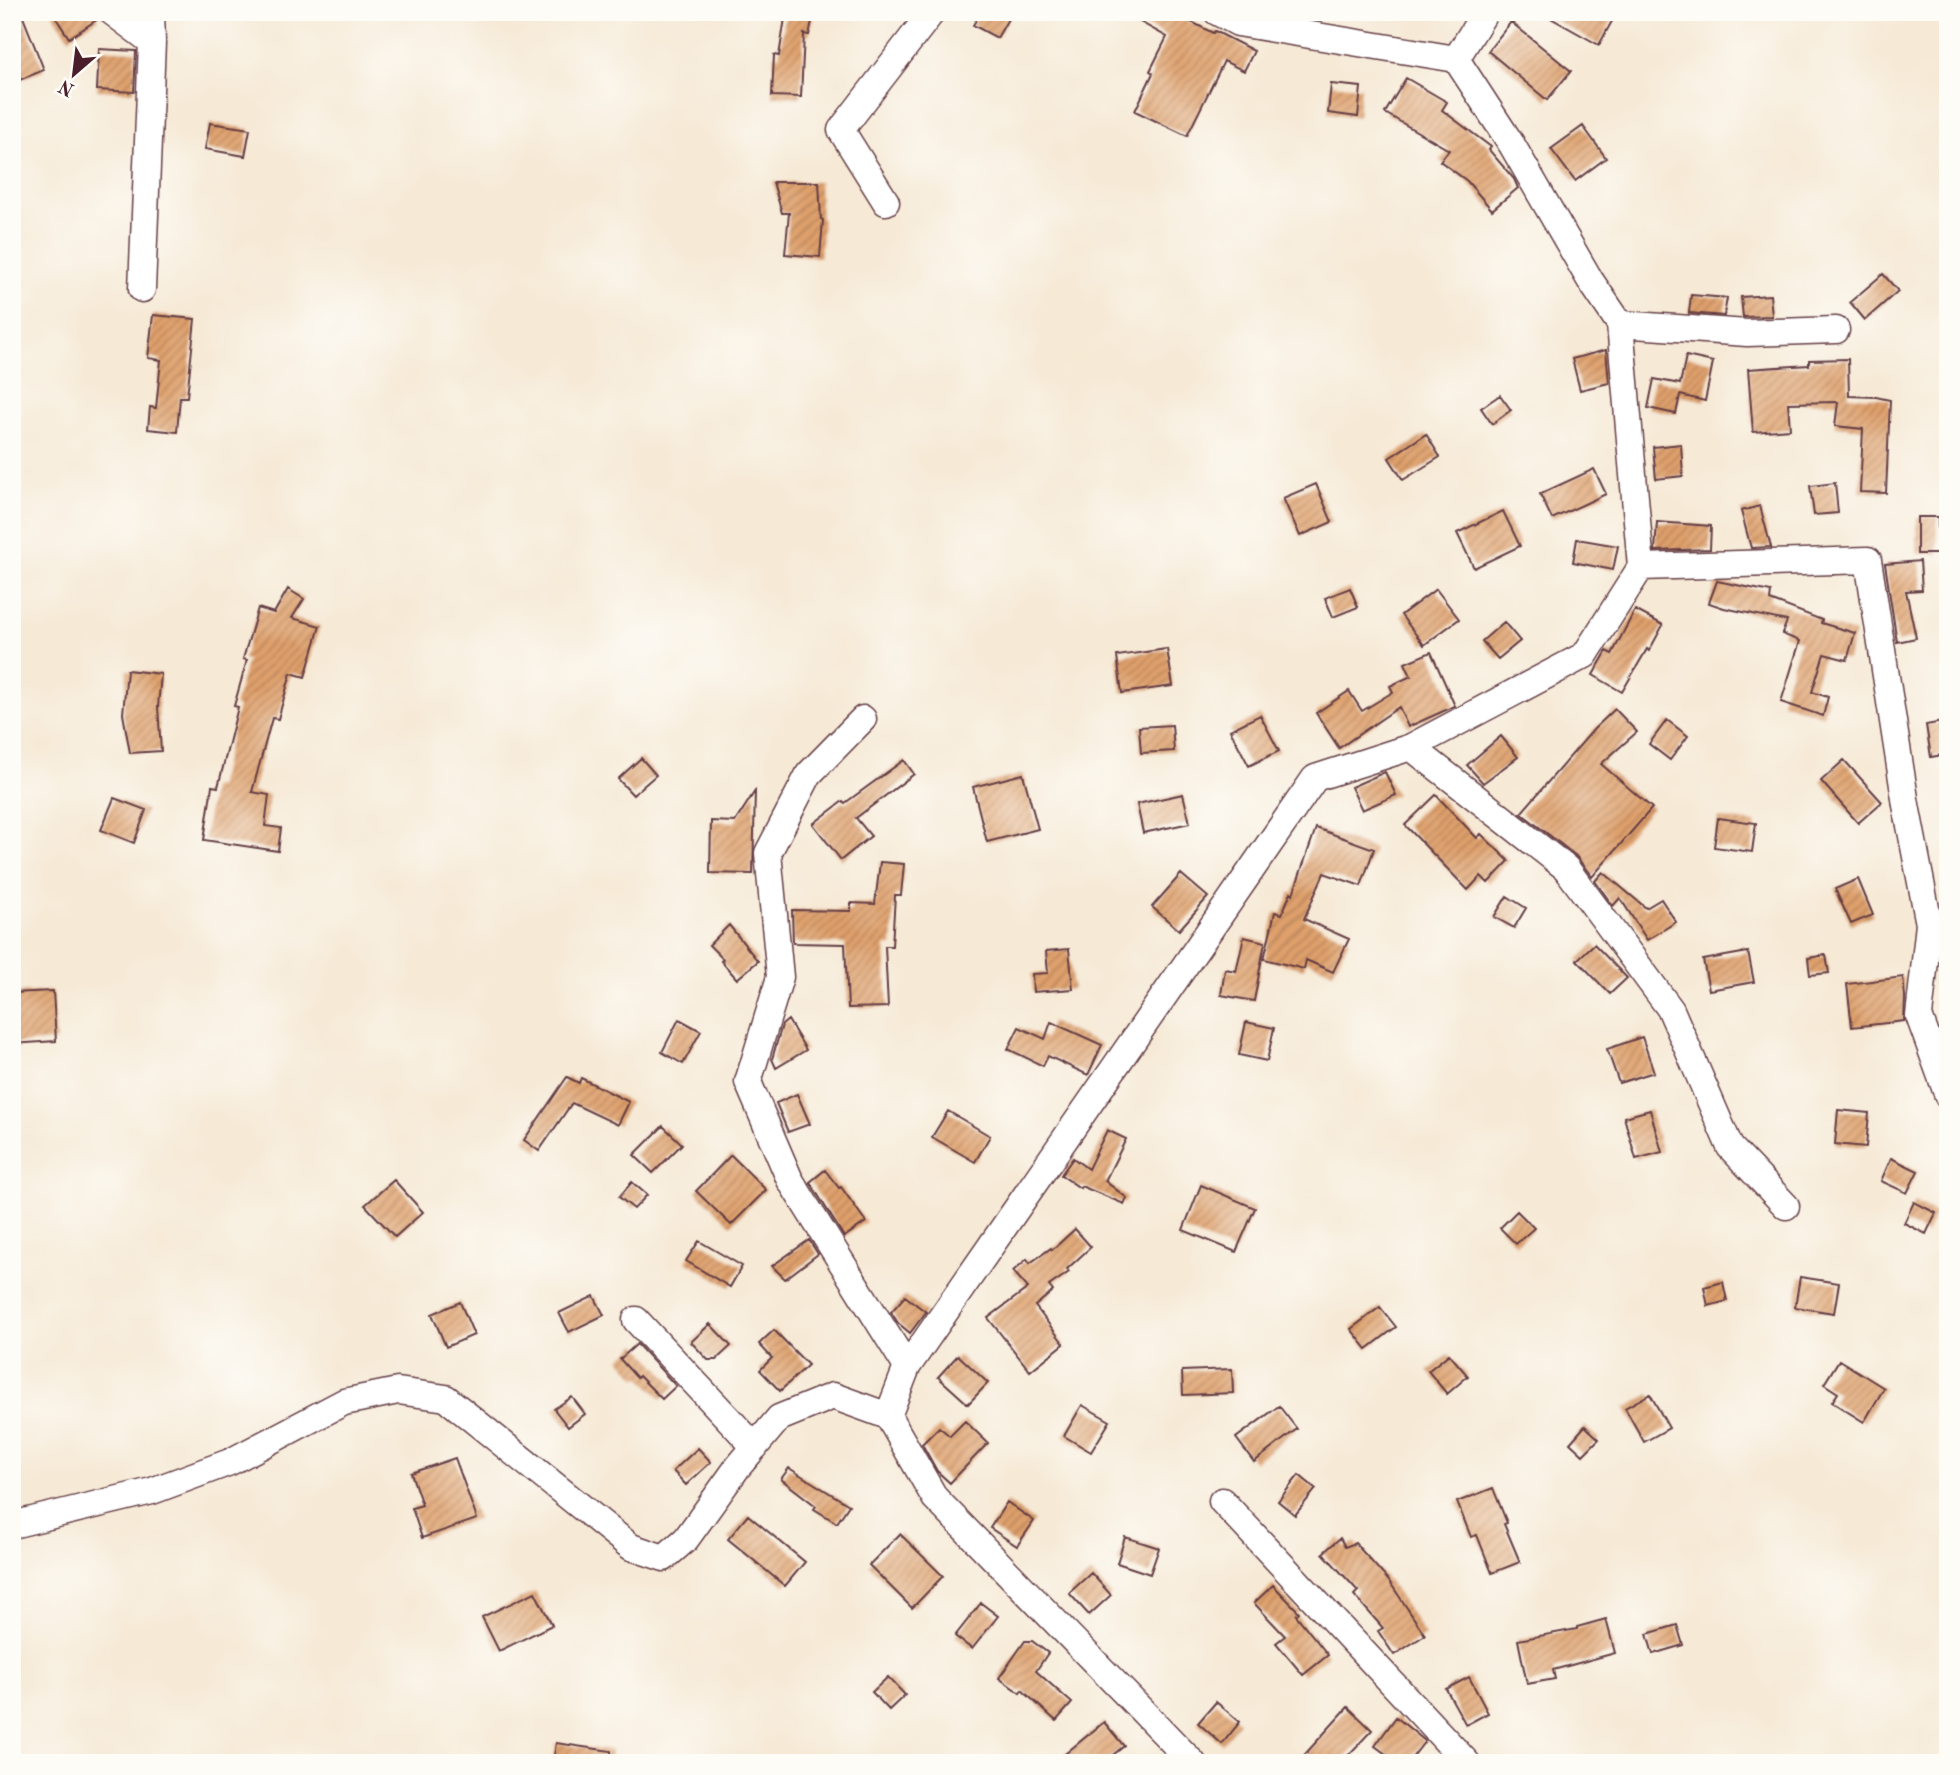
<svg xmlns="http://www.w3.org/2000/svg" width="1960" height="1775" font-family="'Old Standard TT',serif">
<defs>
<pattern id="building-hatch" width="6" height="6" patternUnits="userSpaceOnUse" patternTransform="scale(1.75)"><rect width="6" height="6" fill="#dfa06c"/><path d="M-1 1l2-2M0 6l6-6M5 7l2-2" fill="none" stroke="#b78259"/></pattern>
</defs>
<rect width="100%" height="100%" fill="#fdfcf7"/>
<filter id="ink" filterUnits="userSpaceOnUse"><feTurbulence type="fractalNoise" baseFrequency=".0143" numOctaves="2"/><feDisplacementMap in="SourceGraphic" scale="14" xChannelSelector="R" yChannelSelector="G"/><feConvolveMatrix kernelMatrix="1 2 1 2 8 2 1 2 1" color-interpolation-filters="sRGB"/></filter>
<filter id="wash" filterUnits="userSpaceOnUse"><feTurbulence type="fractalNoise" baseFrequency=".00686" numOctaves="4" result="noise"/><feDisplacementMap in="SourceGraphic" scale="28" xChannelSelector="R" yChannelSelector="G"/><feGaussianBlur stdDeviation="1.57" result="paint"/><feColorMatrix in="noise" values="0 0 0 0 0 0 0 0 0 0 0 0 0 0 0 0 0 1.4 0 .05"/><feComposite in="paint" operator="in"/></filter>
<g filter="url(#wash)">
<rect width="100%" height="100%" fill="#f6e9d5"/>
<g id="blocks">
<path fill="url(#building-hatch)" d="M12,12H21L44,70L12,83Z
M52,12H97L98,19L69,38Z
M786,12H814L809,35L804,34L801,97L772,96L774,55L779,56Z
M981,12H1012L997,38L973,25Z
M1122,12H1172L1213,33L1215,31L1254,51L1244,71L1224,61L1187,136L1135,111L1153,73L1150,71L1167,37Z
M1540,12H1617L1599,45Z
M1511,22L1571,71L1547,100L1488,51Z
M99,49L136,51L134,92L97,90Z
M1406,78L1447,102L1442,110L1491,147L1489,150L1514,179L1518,188L1492,210L1467,181L1440,161L1449,150L1385,113Z
M1331,84L1361,87L1358,117L1328,113Z
M210,123L250,129L245,156L205,149Z
M1583,126L1606,158L1575,181L1551,149Z
M773,182H819L821,219L823,220L820,257L785,254L789,213H782Z
M1883,274L1898,291L1865,320L1850,302Z
M1691,295L1727,298L1724,316L1689,313Z
M1770,295L1772,316L1743,317L1741,297Z
M153,315L195,319L187,397H180L177,432L148,429L150,407L156,408L161,360L148,358Z
M1606,350L1609,383L1580,390L1572,359Z
M1686,356L1713,362L1705,401L1680,395L1676,414L1648,408L1654,379L1680,384Z
M1848,359L1849,396L1876,397L1890,400L1886,493L1860,492L1863,429L1835,426L1838,402L1788,403L1790,429L1753,432L1748,369L1809,365V360Z
M1500,395L1511,410L1492,424L1481,408Z
M1426,434L1440,457L1403,480L1389,458Z
M1681,444L1683,476L1656,479L1653,447Z
M1594,469L1606,494L1552,519L1540,494Z
M1835,483L1838,513L1814,515L1810,486Z
M1316,484L1332,522L1300,536L1283,498Z
M1760,506L1771,547L1751,548L1741,511Z
M1503,511L1520,546L1474,568L1457,533Z
M1917,517H1938V554H1917Z
M1657,522L1711,526L1710,549L1655,551Z
M1577,539L1618,546L1613,570L1573,562Z
M1920,561L1922,590L1906,591L1916,638L1897,642L1885,564Z
M1717,581L1771,592L1770,600L1822,620L1821,623L1855,633L1847,660L1824,654L1812,692L1828,697L1823,716L1781,702L1800,641L1782,634L1787,621L1724,608L1709,603Z
M1350,588L1358,607L1333,617L1325,598Z
M288,589L304,599L292,618L320,626L305,677L291,673L278,719L272,718L252,792L269,795L265,826L281,828L278,851L204,840L212,786L218,787L238,707L234,706L247,660L243,659L258,608L274,613Z
M1436,589L1459,619L1424,645L1401,615Z
M1635,610L1663,625L1649,651L1647,649L1622,692L1593,675L1607,651L1612,654Z
M1504,622L1520,641L1498,659L1482,641Z
M1167,649L1173,686L1122,693L1117,656Z
M1431,652L1455,706L1408,727L1399,707L1339,748L1316,713L1349,691L1362,711L1393,692L1390,686L1411,676L1405,663Z
M127,670L161,674L158,707L161,751L130,753L123,714Z
M1615,709L1637,732L1601,764L1652,808L1592,877L1576,856L1521,813L1594,729Z
M1260,715L1279,751L1249,766L1230,730Z
M1667,720L1688,736L1670,760L1649,744Z
M1948,721V754L1931,757L1926,725Z
M1172,725L1174,751L1141,753L1139,727Z
M1501,736L1518,757L1483,783L1467,765Z
M641,758L656,775L633,795L618,779Z
M904,760L914,774L856,818L871,836L841,860L813,824L843,801L845,803Z
M1844,760L1882,802L1858,823L1821,781Z
M1385,772L1396,795L1362,810L1351,787Z
M1023,774L1038,829L987,842L973,787Z
M755,791L753,874L710,873L711,821L735,822Z
M1183,794L1190,823L1143,833L1137,804Z
M1436,795L1477,838L1481,834L1509,861L1488,883L1481,876L1468,890L1405,825Z
M114,798L146,810L134,843L101,830Z
M1718,818L1756,823L1752,852L1714,847Z
M1316,828L1374,849L1361,886L1324,873L1304,919L1349,939L1333,972L1306,960L1304,969L1264,959L1275,912L1282,914L1291,892L1293,894Z
M880,862L904,864L901,895H895L892,946H885L888,1007L848,1008L845,944L793,943L792,910L851,911V903L875,904Z
M1603,872L1646,908L1661,899L1676,922L1647,940L1620,898L1613,906L1595,881Z
M1181,874L1208,897L1179,930L1152,907Z
M1858,879L1873,915L1851,924L1835,889Z
M1507,896L1526,908L1514,928L1494,917Z
M729,925L758,961L737,979L721,961L723,959L709,945Z
M1244,937L1265,942L1254,1001L1221,995L1225,969L1236,971Z
M1594,944L1627,978L1610,994L1577,960Z
M1069,949L1073,989L1033,992L1032,974L1048,973L1046,951Z
M1748,952L1754,982L1709,990L1703,960Z
M1826,955L1829,973L1810,975L1808,958Z
M1903,977L1905,996L1904,1021L1852,1027L1847,984Z
M53,991L56,1041L12,1044V993Z
M679,1019L701,1031L683,1064L662,1052Z
M788,1020L806,1050L776,1068L772,1059L782,1025Z
M1051,1022L1102,1045L1088,1075L1048,1056L1043,1066L1008,1049L1019,1027L1045,1039Z
M1246,1022L1274,1028L1267,1061L1239,1055Z
M1642,1037L1654,1072L1619,1083L1607,1049Z
M567,1077L579,1083L581,1078L629,1102L618,1125L572,1103L539,1151L524,1140Z
M797,1094L810,1124L788,1132L776,1103Z
M1650,1110L1662,1152L1636,1159L1624,1117Z
M1838,1110L1869,1113L1866,1147L1835,1144Z
M948,1111L990,1136L975,1162L932,1137Z
M663,1126L682,1144L653,1173L634,1155Z
M1107,1130L1126,1139L1105,1181L1127,1198L1124,1204L1081,1186L1080,1188L1061,1175L1073,1158L1088,1169Z
M731,1155L766,1190L731,1225L696,1191Z
M1891,1158L1918,1171L1907,1193L1881,1181Z
M825,1170L839,1188L841,1187L866,1222L844,1237L810,1182Z
M394,1180L423,1212L395,1237L365,1205Z
M632,1182L647,1195L634,1209L619,1197Z
M1201,1185L1255,1208L1236,1252L1183,1230Z
M1914,1202L1936,1213L1926,1234L1904,1223Z
M1517,1211L1534,1228L1516,1244L1500,1228Z
M1075,1229L1091,1247L1067,1269L1069,1272L1049,1286L1053,1291L1035,1306L1064,1344L1030,1371L988,1318L1028,1288L1013,1271L1027,1259L1030,1263L1051,1248L1052,1250Z
M809,1240L818,1254L785,1279L772,1266Z
M699,1241L742,1266L730,1287L686,1261Z
M1800,1277L1839,1283L1834,1313L1795,1307Z
M1723,1282L1727,1301L1708,1306L1704,1287Z
M594,1296L604,1315L569,1332L559,1313Z
M905,1296L926,1312L910,1333L898,1323L891,1312Z
M460,1302L474,1335L446,1347L432,1314Z
M1380,1307L1396,1327L1367,1349L1351,1329Z
M710,1324L731,1346L716,1360H708L691,1342Z
M774,1330L808,1365L780,1391L760,1370L772,1358L759,1344Z
M637,1344L676,1386L662,1399L639,1376L637,1378L620,1359Z
M1449,1354L1468,1376L1447,1394L1428,1371Z
M958,1355L988,1383L968,1404L938,1377Z
M1839,1360L1884,1388L1864,1422L1832,1402L1838,1393L1824,1384Z
M1232,1369L1233,1393L1183,1395L1182,1371Z
M1650,1394L1669,1428L1644,1442L1625,1408Z
M572,1397L585,1414L568,1427L554,1409Z
M1082,1405L1110,1421L1091,1452L1064,1436Z
M1279,1406L1297,1429L1254,1462L1236,1438Z
M965,1421L988,1443L950,1483L937,1471L922,1444L939,1427L950,1436Z
M1585,1426L1599,1439L1583,1455L1570,1443Z
M698,1448L711,1462L686,1485L673,1471Z
M455,1458L477,1519L422,1538L412,1508L422,1505L411,1473Z
M789,1468L849,1505L837,1523L814,1509L816,1506L781,1479Z
M1299,1475L1316,1489L1295,1515L1278,1501Z
M1493,1488L1507,1523L1504,1524L1520,1562L1492,1573L1477,1535L1471,1537L1457,1502Z
M1007,1502L1034,1521L1017,1546L990,1528Z
M748,1515L805,1562L785,1586L728,1539Z
M900,1534L943,1576L912,1608L869,1565Z
M1125,1537L1159,1548L1150,1574L1117,1563Z
M1340,1538L1345,1547L1355,1543L1389,1581L1425,1635L1394,1655L1378,1631L1383,1628L1354,1595L1358,1591L1323,1553Z
M1091,1573L1111,1595L1089,1615L1069,1593Z
M1273,1585L1299,1612L1296,1615L1328,1655L1303,1675L1276,1643L1285,1636L1254,1603Z
M535,1592L552,1625L499,1651L482,1617Z
M981,1603L998,1616L972,1649L955,1636Z
M1606,1619L1615,1653L1553,1670L1555,1679L1527,1684L1518,1640L1577,1629V1627Z
M1677,1625L1683,1645L1653,1654L1647,1634Z
M1025,1641H1032L1048,1653L1036,1671L1072,1703L1056,1721L1022,1690L1020,1693L999,1678Z
M888,1677L905,1695L889,1710L872,1692Z
M1469,1677L1488,1713L1466,1725L1446,1689Z
M1216,1702L1240,1722L1222,1744L1198,1723Z
M1348,1707L1372,1730L1341,1763H1297Z
M1396,1717L1425,1741L1408,1763H1398L1375,1746Z
M1104,1722L1124,1746L1103,1763H1054Z
M556,1743L611,1751V1763H553Z"/>
</g>
</g>
<g filter="url(#ink)">
<use href="#blocks" fill-opacity="0" stroke="#643d44" stroke-width="2"/>
<g fill="none" stroke-linecap="round" stroke-linejoin="round">
<g stroke="#643d44" stroke-width="29">
<path id="street" d="M112,12L152,42
M1456,59L1485,12
M886,202L841,130L932,12
M142,289L152,42L151,12
M1620,324L1747,333L1836,330
M1641,567L1868,560L1906,805L1929,924L1919,1016L1948,1096
M863,719L809,774L768,853L780,977L748,1082L790,1180L907,1367
M1411,747L1566,868L1671,1010L1730,1147L1786,1206
M636,1320L755,1447
M1222,1501L1467,1763
M12,1525L152,1491L230,1462L344,1402L398,1391L446,1398L631,1547L664,1558L686,1539L737,1468L779,1418L833,1396L888,1416
M1193,1763L935,1498L888,1416L907,1367L1315,778L1411,747L1585,655L1641,567L1620,324L1590,280L1512,145L1456,59L1238,23L1217,12"/>
</g>
<use href="#street" stroke="#fff" stroke-width="26"/>
</g>
</g>
<rect width="1960" height="1775" fill="none" stroke="#fdfcf7" stroke-width="42"/>
<g transform="translate(74 74) rotate(208)" stroke="#fdfcf7" stroke-width="5" paint-order="stroke">
<path d="M0-5L12 26L0 18L-12 26Z" fill="#4a1f2b"/>
<text y="-10" font-size="19" font-weight="bold" text-anchor="middle" fill="#4a1f2b">N</text>
</g>
</svg>
